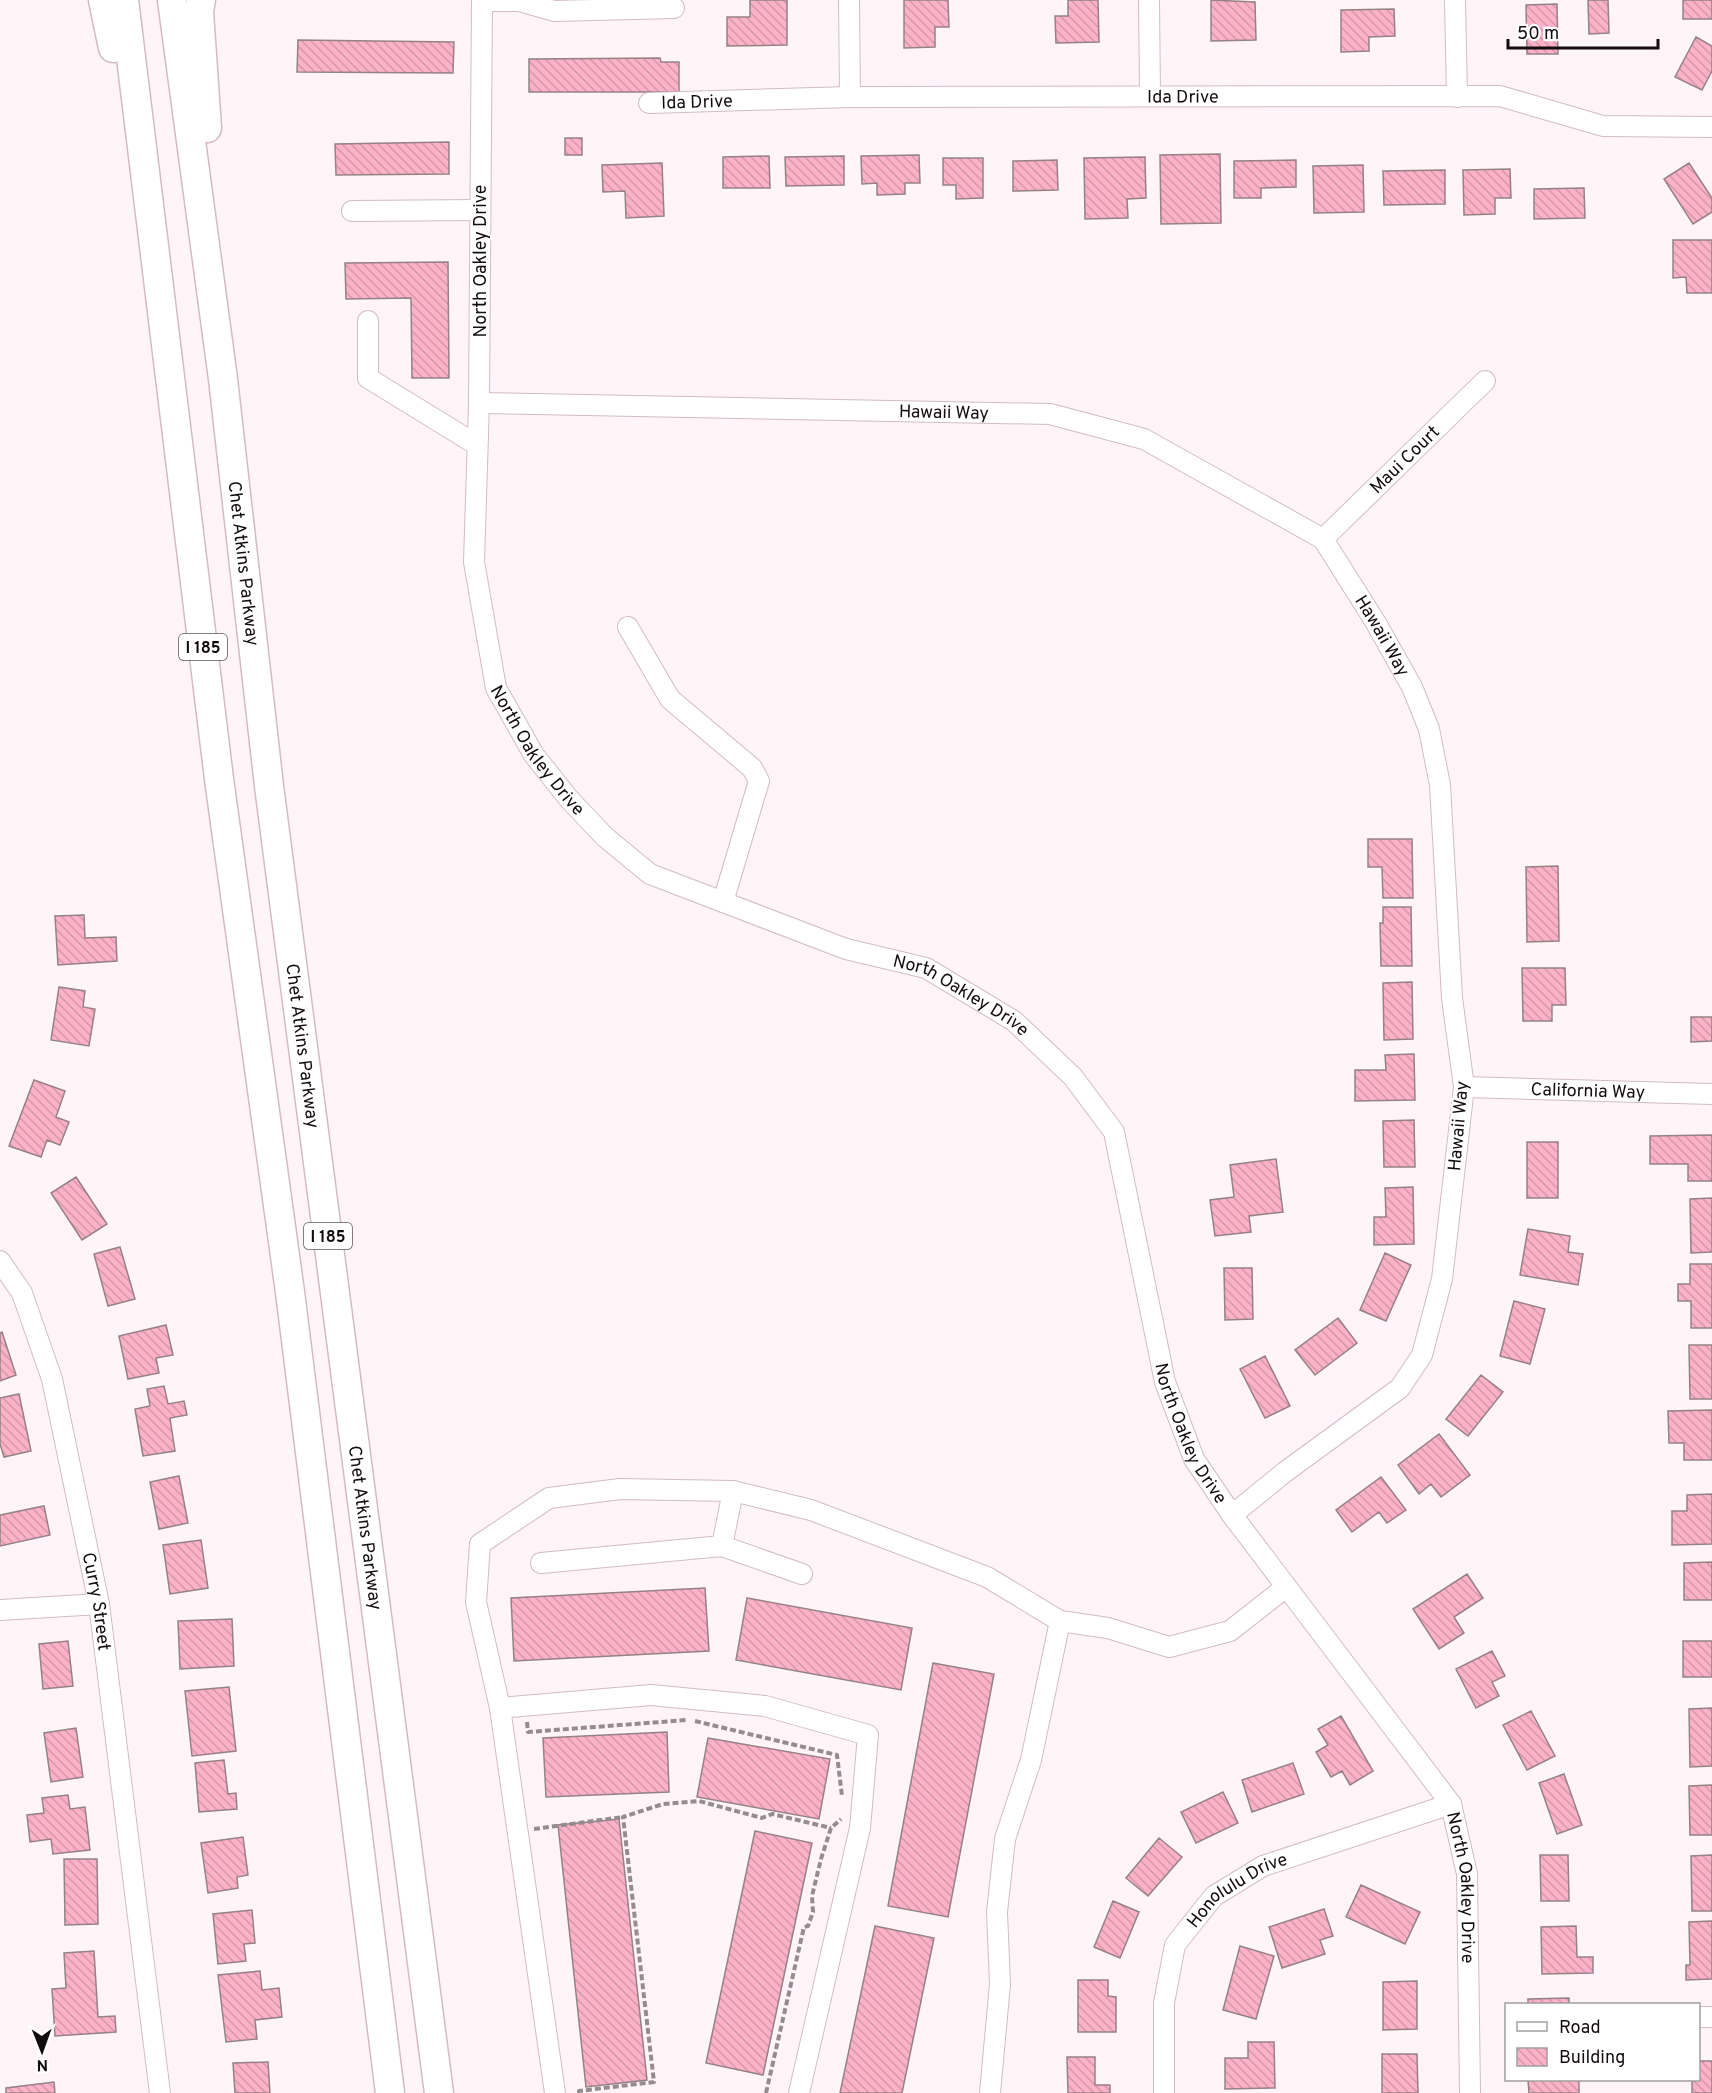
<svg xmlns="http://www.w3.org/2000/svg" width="1712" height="2093" font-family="Overpass,sans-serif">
<defs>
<pattern id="building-back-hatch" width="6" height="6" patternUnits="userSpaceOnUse" patternTransform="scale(1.5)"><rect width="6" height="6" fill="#fbb1c7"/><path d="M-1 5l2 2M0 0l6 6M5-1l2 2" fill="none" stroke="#d697aa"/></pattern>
</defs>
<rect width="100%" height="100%" fill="#fff5f8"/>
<path fill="url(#building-back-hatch)" stroke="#958186" stroke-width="1.5" d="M750,0H787V45L727,46V17H750Z
M904,0H948L949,27H935V47L904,48Z
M1068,0H1098L1099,42L1056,43L1055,16H1068Z
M1211,0L1255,2L1256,40L1211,41Z
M1588,0H1608L1609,33L1589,34Z
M1683,0H1712V19H1683Z
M1557,4L1558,54H1527L1526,5Z
M1394,9L1395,36L1369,37V51L1341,52V10Z
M1696,37L1712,46V71L1702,90L1675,77Z
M298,40L454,42L453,73L297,72Z
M660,58L661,62H679V92H529V59Z
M565,138H582V155H565Z
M449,142V174L336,175L335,144Z
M1220,154L1221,223L1161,224L1160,155Z
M919,155L920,183H905V194L877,195V183L862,184L861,156Z
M769,156L770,188H723V157Z
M844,156V185L786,186L785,157Z
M1145,157L1146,198L1127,199L1128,218L1085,219L1084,158Z
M943,158H983V198L956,199V185H943Z
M1057,160L1058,190L1013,191V161Z
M1296,160V187L1261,188V198H1234V161Z
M662,163L664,216L626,218L625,191L603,192L602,165Z
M1689,163L1712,198V212L1693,224L1664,179Z
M1363,165L1364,212L1314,213L1313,166Z
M1510,169L1511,198H1495V214L1464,215L1463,170Z
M1445,170V204L1384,205L1383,171Z
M1584,188L1585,218L1534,219V189Z
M1673,240H1712V293H1687L1686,277L1673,278Z
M448,262L449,378H412L411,298L346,299L345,263Z
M1368,839H1412L1413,898H1383L1382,867H1368Z
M1558,866L1559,941L1527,942L1526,867Z
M1383,907H1411L1412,966H1381L1380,923H1383Z
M84,915L85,938L116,937L117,961L58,965L55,916Z
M1522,968H1565L1566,1005H1552V1021H1523Z
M1412,982L1413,1039L1384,1040L1383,983Z
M59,987L85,991L83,1007L95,1009L89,1046L51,1040Z
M1691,1017H1712V1041L1691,1042Z
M1414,1054L1415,1100L1355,1101V1070H1386L1385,1055Z
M34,1080L65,1091L56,1117L69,1122L60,1145L47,1140L41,1157L9,1146Z
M1414,1120L1415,1167H1384L1383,1121Z
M1712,1135V1181H1688V1164H1650V1136Z
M1527,1142H1558V1198H1527Z
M1276,1159L1283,1212L1249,1216L1251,1232L1215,1236L1210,1200L1234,1197L1230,1165Z
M76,1177L107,1224L82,1240L51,1193Z
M1413,1187L1414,1244L1374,1245V1217H1386L1385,1188Z
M1712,1198V1252L1691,1253L1690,1199Z
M1528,1229L1570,1236L1568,1252L1583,1254L1578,1285L1520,1275Z
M120,1247L135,1299L108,1306L94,1254Z
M1385,1253L1411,1265L1386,1321L1360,1310Z
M1690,1264H1712V1328H1691V1301H1678V1284H1690Z
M1224,1268H1252L1253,1319L1225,1320Z
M1514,1301L1545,1309L1530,1364L1500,1356Z
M1338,1318L1357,1343L1315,1375L1295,1350Z
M166,1325L173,1355L156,1358L159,1373L128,1379L119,1336Z
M2,1332L16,1375L0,1381V1333Z
M1689,1345H1712V1399H1690Z
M1265,1356L1290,1406L1265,1418L1240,1369Z
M1481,1375L1503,1392L1468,1436L1446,1419Z
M164,1386L168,1404L184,1401L187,1415L170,1418L175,1451L143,1456L135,1409L150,1406L147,1389Z
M19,1394L31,1451L4,1457L0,1444V1398Z
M1712,1410V1460H1684V1443H1669L1668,1411Z
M1439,1434L1470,1475L1441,1497L1431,1484L1419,1494L1398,1465Z
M179,1476L188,1523L159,1529L150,1482Z
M1381,1477L1406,1510L1387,1523L1379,1512L1352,1532L1336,1510Z
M1712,1494V1544L1672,1545V1511H1687V1495Z
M44,1506L50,1535L0,1546V1515Z
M201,1540L208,1588L170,1594L163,1545Z
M1712,1562V1600H1684V1563Z
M1467,1574L1483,1598L1454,1617L1464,1633L1439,1649L1413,1609Z
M705,1588L709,1651L514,1661L511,1598Z
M747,1598L912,1628L901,1690L736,1660Z
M232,1619L234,1666L180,1669L178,1621Z
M68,1641L73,1686L43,1689L39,1644Z
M1683,1641H1712V1677H1683Z
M1492,1651L1505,1676L1492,1682L1499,1696L1476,1708L1456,1669Z
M933,1663L994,1674L948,1917L888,1906Z
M229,1687L236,1751L192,1756L185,1691Z
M1712,1708V1766L1690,1767L1689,1709Z
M1531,1711L1555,1756L1527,1770L1503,1725Z
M1341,1716L1373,1771L1350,1785L1342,1771L1331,1777L1316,1752L1328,1745L1318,1729Z
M76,1728L83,1777L51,1782L44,1733Z
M667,1732L669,1792L546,1797L543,1738Z
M708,1738L830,1759L819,1819L697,1797Z
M224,1760L228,1794L236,1793L237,1809L199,1812L195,1763Z
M1293,1763L1304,1794L1252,1812L1242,1780Z
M1564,1774L1582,1825L1557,1834L1539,1783Z
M1712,1785V1835H1690L1689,1786Z
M1223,1792L1238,1823L1196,1843L1181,1812Z
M68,1795L70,1809L85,1807L90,1850L53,1854L51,1839L30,1842L27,1815L44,1813L42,1798Z
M619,1819L647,2080L586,2087L558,1825Z
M755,1831L812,1843L763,2075L706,2063Z
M243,1837L248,1875L237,1877L238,1888L208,1893L201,1843Z
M1159,1838L1182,1857L1148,1896L1126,1878Z
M1540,1855H1568L1569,1901H1541Z
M1712,1855V1911H1692L1691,1856Z
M64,1859H97L98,1924L65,1925Z
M1361,1885L1420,1912L1405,1944L1346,1917Z
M1113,1901L1139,1912L1120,1958L1094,1947Z
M1324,1909L1333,1936L1320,1940L1325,1954L1282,1968L1269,1927Z
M252,1910L255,1943L244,1944L246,1961L218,1964L213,1914Z
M1712,1921V1979L1686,1980V1965H1690L1689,1922Z
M875,1926L934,1938L902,2093H840Z
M1576,1926L1577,1957H1593V1973L1542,1974L1541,1927Z
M1240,1946L1274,1956L1256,2019L1223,2010Z
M94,1951L98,2017L115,2016L116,2032L55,2036L52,1989L66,1988L64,1953Z
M260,1971L262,1990L279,1988L282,2017L255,2020L257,2039L226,2042L218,1975Z
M1078,1980H1108V1996L1116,1997V2032H1078Z
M1417,1981V2029L1383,2030V1982Z
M1569,1998V2004H1528V1999Z
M1248,2042H1274L1275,2088L1225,2089V2058H1248Z
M1382,2054H1417L1418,2093H1382Z
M1067,2057H1095V2085H1110V2093H1068Z
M1698,2061H1712V2093H1692V2080H1698Z
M268,2062L270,2093H235L233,2063Z
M1528,2080H1579V2093H1529Z
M54,2082L55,2093H6V2088Z"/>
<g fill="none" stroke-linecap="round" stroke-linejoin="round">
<g stroke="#d2bcc1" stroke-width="22">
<g id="minor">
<path id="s1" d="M482,0L479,403L474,562L496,688L534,755L569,799L605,837L650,874L846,949L926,968L1014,1021L1073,1077L1114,1132L1165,1382L1194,1459L1232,1515L1451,1804L1467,1874L1470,2093"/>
<path d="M849,0L850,97"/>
<path d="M1149,0L1150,96"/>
<path d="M1455,0L1457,97"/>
<path d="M482,1H519L554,11L674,8"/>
<path id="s2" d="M649,103L850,97L1500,96L1603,126L1712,127"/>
<path d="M352,211L480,210"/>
<path d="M368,321V378L477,445"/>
<path id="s3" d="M479,403L1050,414L1144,439L1323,539L1376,623L1412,687L1429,729L1440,785L1452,998L1464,1087L1442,1279L1422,1355L1400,1388L1285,1472L1232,1515"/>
<path id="s4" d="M1323,539L1485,381"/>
<path d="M628,627L670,699L752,768L759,781L723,902"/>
<path id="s5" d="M1464,1087L1712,1094"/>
<path id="s6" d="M0,1261L22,1293L52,1379L99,1604L160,2093"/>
<path d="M722,1546L802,1574"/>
<path d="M541,1563L722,1546L733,1491"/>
<path d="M0,1610L99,1604"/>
<path d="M500,1708L651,1695L765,1706L868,1735L860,1828L799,2093"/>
<path d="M1698,2017H1712"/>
<path d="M555,2093L500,1708L476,1602L480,1544L549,1498L620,1489L733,1491L811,1510L987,1577L1060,1621L1108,1628L1169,1647L1230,1631L1286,1587"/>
<path d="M990,2093L1000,1984L997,1912L1005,1839L1031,1760L1060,1621"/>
<path id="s7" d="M1164,2093V2003L1175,1945L1214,1896L1263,1866L1451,1804"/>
</g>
</g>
<g stroke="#d2bcc1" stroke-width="31">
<g id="highway">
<path d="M103,0L113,48"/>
<path d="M124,0L219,779L290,1292L390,2093"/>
<path id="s8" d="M172,0L223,379L269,786L439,2093"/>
<path d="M201,0L199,12L207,128"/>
</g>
</g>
<path stroke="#958c8f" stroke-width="4" stroke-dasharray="6 3" stroke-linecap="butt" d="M695,1721L837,1755L842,1796
M527,1722L528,1732L687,1720
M534,1829L623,1817
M579,2093V2091L654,2082L623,1817L663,1804L699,1801L762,1818L772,1814L831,1828
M766,2093L804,1927L808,1926L813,1912L812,1896L821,1859L831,1828L841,1819"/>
<use href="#minor" stroke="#fff" stroke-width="20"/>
<use href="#highway" stroke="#fff" stroke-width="28"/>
</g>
<g text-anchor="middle" stroke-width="4.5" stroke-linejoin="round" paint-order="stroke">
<g fill="#fff" stroke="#5a5556" stroke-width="1.5">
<rect x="179" y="634" width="48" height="26" rx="4.5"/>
<rect x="304" y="1223" width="48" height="26" rx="4.5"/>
</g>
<g font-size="16" font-weight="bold" fill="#130c0e">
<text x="203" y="653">I 185</text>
<text x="328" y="1242">I 185</text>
</g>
<g font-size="18" fill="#130c0e" stroke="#fff">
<text dy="6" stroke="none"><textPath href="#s2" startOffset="534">Ida Drive</textPath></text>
<text dy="6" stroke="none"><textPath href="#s2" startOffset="48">Ida Drive</textPath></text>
<text transform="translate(480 261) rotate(-90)" y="6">North Oakley Drive</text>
<text dy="6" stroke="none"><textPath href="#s3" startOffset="465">Hawaii Way</textPath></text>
<text dy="6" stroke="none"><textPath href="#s4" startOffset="114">Maui Court</textPath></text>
<text dy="6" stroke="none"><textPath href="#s8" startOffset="568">Chet Atkins Parkway</textPath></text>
<text dy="6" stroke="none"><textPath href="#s3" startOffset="987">Hawaii Way</textPath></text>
<text dy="6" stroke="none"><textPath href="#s1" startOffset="765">North Oakley Drive</textPath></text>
<text dy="6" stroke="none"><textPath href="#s1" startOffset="1269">North Oakley Drive</textPath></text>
<text dy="6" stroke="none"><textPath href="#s8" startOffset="1054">Chet Atkins Parkway</textPath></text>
<text dy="6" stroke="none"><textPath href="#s5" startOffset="124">California Way</textPath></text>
<text transform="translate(1458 1126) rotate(-85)" y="6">Hawaii Way</text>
<text dy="6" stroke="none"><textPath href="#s1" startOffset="1791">North Oakley Drive</textPath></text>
<text dy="6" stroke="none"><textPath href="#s8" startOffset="1540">Chet Atkins Parkway</textPath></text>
<text dy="6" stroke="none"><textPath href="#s6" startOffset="357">Curry Street</textPath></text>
<text dy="6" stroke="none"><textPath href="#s1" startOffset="2331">North Oakley Drive</textPath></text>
<text dy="6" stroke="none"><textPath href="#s7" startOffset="234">Honolulu Drive</textPath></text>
</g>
</g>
<rect x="1505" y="2003" width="195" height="78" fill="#ffffff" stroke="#a19e9f" stroke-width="1.5"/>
<rect x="1517" y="2022" width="30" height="9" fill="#ffffff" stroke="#a19e9f" stroke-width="1.5"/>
<text x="1559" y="2033" font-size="18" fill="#130c0e">Road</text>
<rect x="1517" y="2048" width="30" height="18" fill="url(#building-back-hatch)" stroke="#a19e9f" stroke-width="1.5"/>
<text x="1559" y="2063" font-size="18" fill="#130c0e">Building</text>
<g transform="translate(42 2051) rotate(179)" stroke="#ffffff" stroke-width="4.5" paint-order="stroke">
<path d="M0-4.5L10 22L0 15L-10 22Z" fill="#130c0e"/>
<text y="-9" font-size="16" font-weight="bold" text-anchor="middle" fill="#130c0e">N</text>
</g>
<path d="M1508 39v9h150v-9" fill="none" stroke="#130c0e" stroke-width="3"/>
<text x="1517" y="39" font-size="18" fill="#130c0e" stroke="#ffffff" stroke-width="4.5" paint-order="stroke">50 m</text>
</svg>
